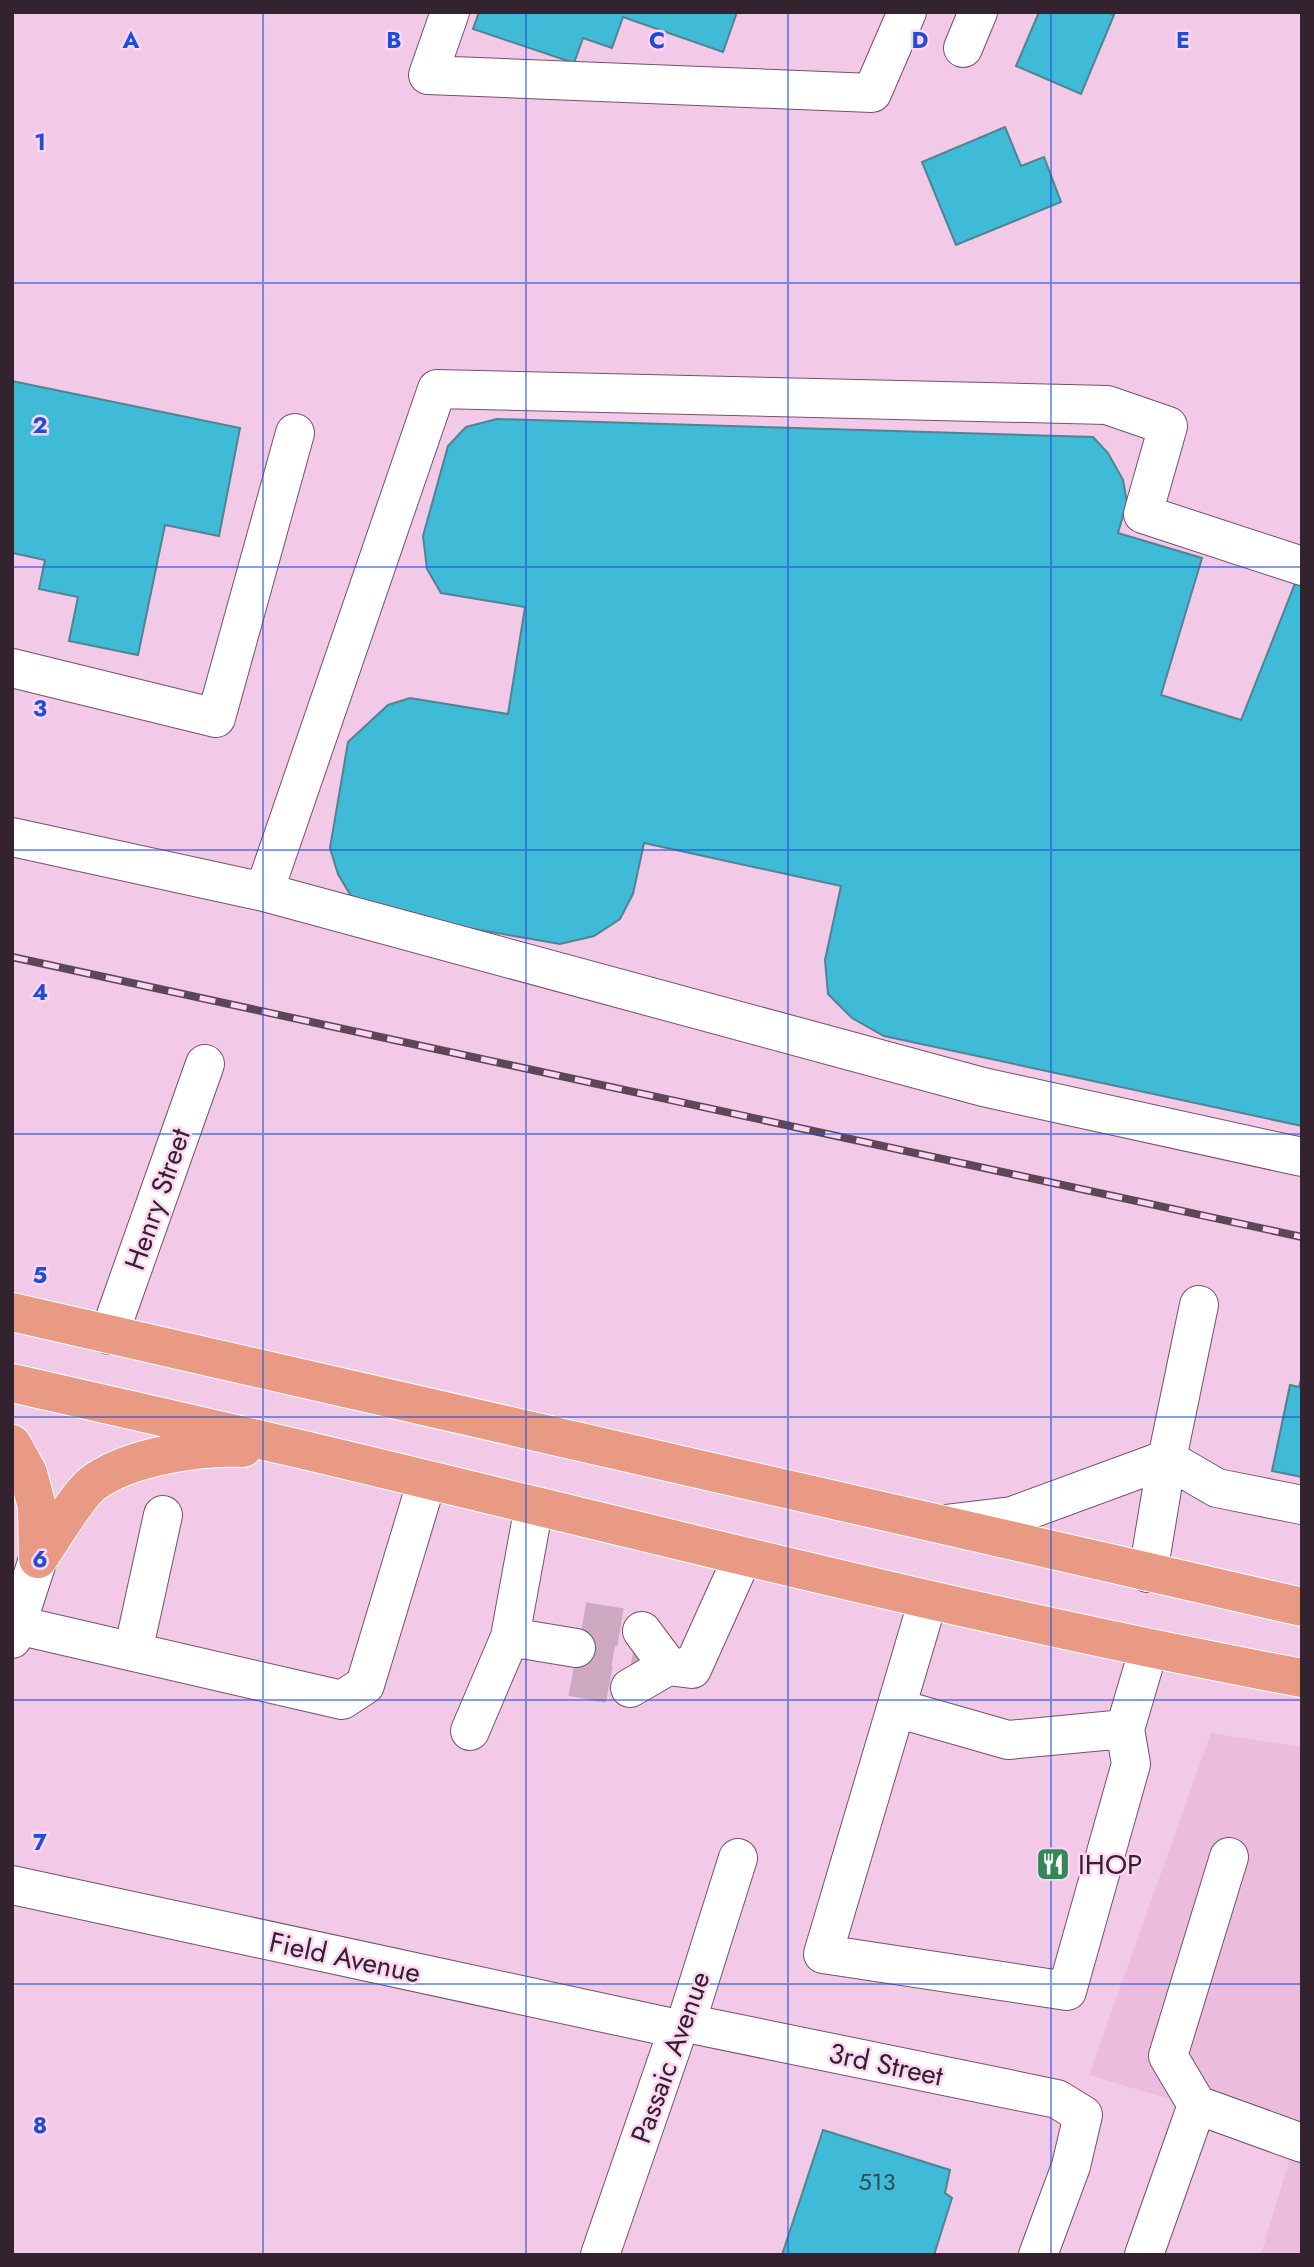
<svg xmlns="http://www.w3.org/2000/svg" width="1314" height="2267" font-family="Jost,sans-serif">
<rect width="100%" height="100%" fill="#f2c9e6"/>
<path fill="#ecbcdf" d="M1211,1733L1302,1747V2255H1261L1296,2137L1089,2075Z"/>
<path fill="#3fbbd7" stroke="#4f8492" stroke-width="2" d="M479,12H737L723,52L623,17L612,48L583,38L574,63L473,29Z
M1039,12H1107L1114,15L1081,94L1016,66Z
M1005,127L1021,166L1044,157L1061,202L956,245L922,162Z
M12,381L240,428L219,536L165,525L138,655L69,641L78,597L39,589L45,560L12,553Z
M497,419L1093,437L1108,453L1123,480L1127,502L1118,533L1202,558L1161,695L1241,720L1298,576L1302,577V1126L884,1036L852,1018L828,994L825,960L841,886L644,843L633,894L620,919L594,936L560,944L381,913L355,903L338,874L330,848L348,742L388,705L410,698L508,714L525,607L441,593L427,569L423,536L448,446L466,427Z
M1302,1376V1477L1272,1471L1290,1385L1299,1387Z
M823,2130L950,2170L945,2193L952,2198L934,2255H782Z"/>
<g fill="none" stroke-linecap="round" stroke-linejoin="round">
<path stroke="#cca8c1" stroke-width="38" stroke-dasharray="38 19" stroke-linecap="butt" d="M583,1621L642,1631
M576,1648L639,1660
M572,1677L630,1688"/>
<g stroke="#74516c" stroke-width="40">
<path id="minor" d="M450,12L428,75L872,93L907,12
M963,48L978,12
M1302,566L1143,514L1168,426L1107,405L437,389L264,892L983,1087L1302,1157
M12,668L216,718L295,433
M12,837L264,892
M109,1335L205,1064
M1167,1459L1217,1488L1302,1505
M945,1524L1012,1516L1167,1459
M1148,1573L1167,1459L1199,1305
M928,1600L823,1954L1067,1991L1131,1764L1125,1729L1149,1648
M17,1625L342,1700L365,1685L427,1480
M642,1631L668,1666
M510,1637L576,1648
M12,1639L38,1559
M133,1652L163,1515
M630,1688L668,1666L692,1669L743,1556
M896,1708L1008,1740L1125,1729
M470,1731L510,1637L534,1506
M12,1885L678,2029
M686,2023L1057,2099L1083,2115L1071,2166L1038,2255
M1197,2105L1168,2056L1229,1857
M600,2255L678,2029L686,2023L738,1858
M1144,2255L1197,2105L1302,2143"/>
</g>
<g stroke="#fff" stroke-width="40">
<path id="highway" d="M12,1312L1302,1607
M12,1383C109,1405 207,1427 304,1450C636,1529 966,1615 1302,1678
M12,1444L28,1473L37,1507L38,1559
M38,1559C50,1542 77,1496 92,1484C127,1457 199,1446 243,1448"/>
</g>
<use href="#minor" stroke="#fff" stroke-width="38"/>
<use href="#highway" stroke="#e89a85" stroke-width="38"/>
<g stroke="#5b4756" stroke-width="8">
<path id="rail" d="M12,957L1302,1237"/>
</g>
<use href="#rail" stroke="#ffd5f4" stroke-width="5" stroke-dasharray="16" stroke-linecap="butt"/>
</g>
<path fill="none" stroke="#1d4ed8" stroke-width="2" stroke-opacity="0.55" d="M263,12V2255M526,12V2255M788,12V2255M1051,12V2255M12,283H1302M12,567H1302M12,850H1302M12,1134H1302M12,1417H1302M12,1700H1302M12,1984H1302"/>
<defs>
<g id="restaurant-square" transform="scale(1.75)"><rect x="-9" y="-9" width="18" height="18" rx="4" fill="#348759" stroke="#ffd5f4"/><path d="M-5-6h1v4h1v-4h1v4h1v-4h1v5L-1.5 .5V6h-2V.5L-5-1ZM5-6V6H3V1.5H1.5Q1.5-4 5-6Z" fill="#fff"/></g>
</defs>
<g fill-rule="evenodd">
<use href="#restaurant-square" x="1053" y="1864"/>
</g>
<g text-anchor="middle" stroke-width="5" stroke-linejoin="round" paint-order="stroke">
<g font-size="24" fill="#354958">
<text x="877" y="2190">513</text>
</g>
<g font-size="28" fill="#32232e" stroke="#ffd5f4">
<text transform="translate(157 1199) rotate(-71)" y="10">Henry Street</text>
<text transform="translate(345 1957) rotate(12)" y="10">Field Avenue</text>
<text transform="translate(670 2057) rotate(-70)" y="10">Passaic Avenue</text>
<text transform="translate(886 2064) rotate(12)" y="10">3rd Street</text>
</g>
<g font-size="28" fill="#32232e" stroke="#ffd5f4" text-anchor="start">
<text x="1078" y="1874">IHOP</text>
</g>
</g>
<g font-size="23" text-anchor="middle" font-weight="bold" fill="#1d4ed8" stroke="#ffd5f4" stroke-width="5" stroke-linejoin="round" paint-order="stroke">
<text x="131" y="48">A</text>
<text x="394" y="48">B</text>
<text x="657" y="48">C</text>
<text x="920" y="48">D</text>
<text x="1183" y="48">E</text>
<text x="40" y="150">1</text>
<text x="40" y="433">2</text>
<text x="40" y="716">3</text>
<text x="40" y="1000">4</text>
<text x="40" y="1283">5</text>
<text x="40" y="1567">6</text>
<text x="40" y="1850">7</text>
<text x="40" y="2133">8</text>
</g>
<rect width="1314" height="2267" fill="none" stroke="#32232e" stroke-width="28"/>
</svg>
